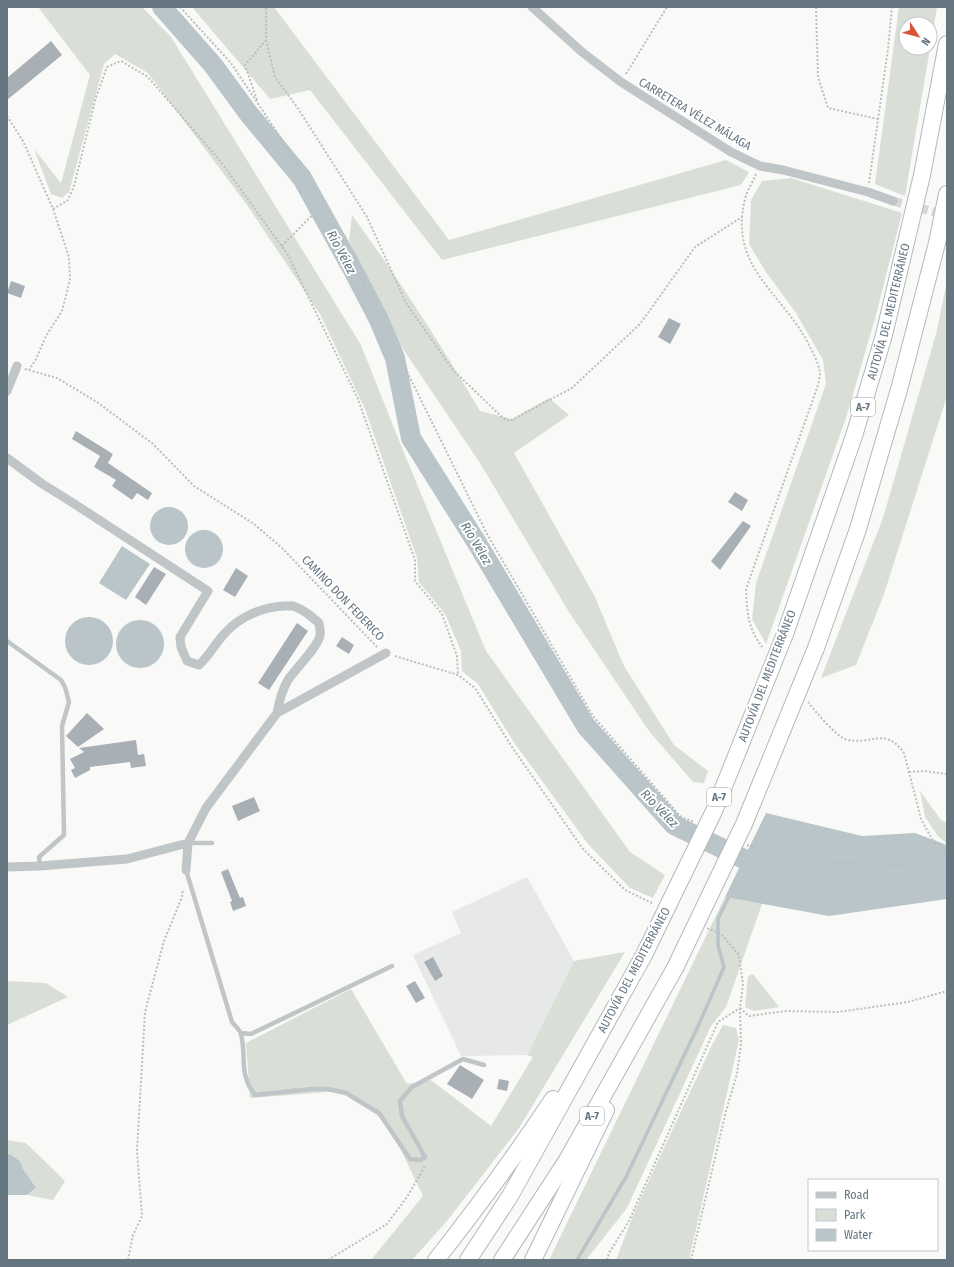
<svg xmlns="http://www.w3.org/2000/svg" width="954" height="1267" font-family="'Fira Sans Condensed',sans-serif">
<rect width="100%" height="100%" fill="#f9f9f7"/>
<path fill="#e7e8e8" d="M527,877L574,961L527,1055L461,1056L413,955L461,933L452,912Z"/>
<path fill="#d9ded6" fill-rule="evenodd" d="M38,7H142L171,37L361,345L402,448L486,651L630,852L665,875L653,898L630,888L588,844L513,741L478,684L462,671L461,651L445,614L419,582L417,558L365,409L320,314L247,205L148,73L115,54L104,64L69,192L62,198L51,194L34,149L61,183L90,75Z
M192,7H274L449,240L726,160L749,172L741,185L442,260L310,90L270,99Z
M899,7H937L905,196L875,184ZM906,24H930V48H906Z
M791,178L902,213L876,315L846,418L766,644L752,619L756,583L826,384L823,360L796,313L766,272L749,244L751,200L762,181Z
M352,215C398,278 440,343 480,411L512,419L549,398L569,415L514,453L594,595L624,666L674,745L708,771L704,783L693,782L649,731L569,612L480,463L391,331L349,241Z
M947,281V396L884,594L856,665L821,678L883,518L936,334Z
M920,791L941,820L947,823V844L938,836L925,817Z
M725,897L762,904L726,1007L711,1026L627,1208L586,1260H549Z
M625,952L519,1128L447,1221L412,1260H371L423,1196L387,1121L339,1091L250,1098L246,1043L351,989L407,1084L431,1080L491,1126L533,1057L527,1055L574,961Z
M753,974L779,1007L754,1011L745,1007L748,976Z
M7,981L46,983L68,997L7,1025V1028Z
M723,1025L736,1028L739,1040L689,1260H616L636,1208L712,1045Z
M7,1140L26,1143L65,1181L53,1200L27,1195L36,1189L23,1169L20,1161L10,1154L7,1155Z"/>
<path fill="#b9c5c9" d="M150 526a19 19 0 1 1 38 0a19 19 0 1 1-38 0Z
M185 549a19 19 0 1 1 38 0a19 19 0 1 1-38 0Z
M122,546L150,564L126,600L99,583Z
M65 641a24 24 0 1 1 48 0a24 24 0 1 1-48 0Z
M116 644a24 24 0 1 1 48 0a24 24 0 1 1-48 0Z
M766,813L862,836L915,833L947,845V899L829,916L725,897Z
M10,1154L20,1161L23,1169L36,1188L27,1195H7V1155Z"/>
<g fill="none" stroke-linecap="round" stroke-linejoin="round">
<path stroke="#b9c5c9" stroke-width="3.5" d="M577,1260L626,1177L700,1022L724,967L718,945V919L730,894"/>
<path stroke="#b9c5c9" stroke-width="20" d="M162,7L213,65L249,114L302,178L353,270L379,320L395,358L411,438L477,543L586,726L674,825L748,861L770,868"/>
</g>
<path fill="#a8b0b6" d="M51,41L62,55L7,100V78Z
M11,281L25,286L21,298L7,293Z
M669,318L681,324L670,344L658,337Z
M76,431L113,454L108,463L152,493L148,500L137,493L132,500L112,486L116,480L94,467L100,456L72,439Z
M735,492L748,500L742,511L728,502Z
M743,521L751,526L720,570L711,561Z
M154,567L166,574L146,605L135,597Z
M236,568L248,576L235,597L223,590Z
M297,623L308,631L269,690L258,683Z
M342,637L354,645L349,654L336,646Z
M87,713L104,729L78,747L66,736Z
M136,740L138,755L144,754L146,766L131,768L130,762L90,767V770L75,778L71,770L75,768L70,759L84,752L79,748Z
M254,797L260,811L238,821L232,806Z
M228,869L240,898L243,897L246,906L233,911L230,902L232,901L221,872Z
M433,957L443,976L435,981L424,962Z
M415,981L425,998L416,1003L406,986Z
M460,1065L484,1080L472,1099L447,1084Z
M499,1079L509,1081L507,1091L497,1089Z"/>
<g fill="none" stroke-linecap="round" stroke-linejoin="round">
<path stroke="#d4d8d9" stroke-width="9" stroke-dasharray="9 4.5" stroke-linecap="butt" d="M893,201L946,215"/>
<g stroke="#b4b8bb" stroke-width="18">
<g id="motorway">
<path id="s1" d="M785,634L854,436L884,335L922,175L947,44"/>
<path d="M816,648L858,529L900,386L937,243L947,194"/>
<path d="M436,1260C477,1208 516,1155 553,1099"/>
<path d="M468,1260L510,1196L644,955"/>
<path d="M502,1260L567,1160L675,968"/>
<path d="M533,1260L606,1110"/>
</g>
</g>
<path stroke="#bbbec0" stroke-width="2" stroke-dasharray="2 2" stroke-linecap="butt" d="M180,7L231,63L324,203L487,534L593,716L680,816L694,822
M816,7L818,77L828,108L878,119
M266,40L275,77L299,110L367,217L406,303L453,370L503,418L510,421L572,388L640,324L695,247L742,217
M626,74L667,7
M257,100L245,65L266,40V7
M7,116L23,141L53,209L69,257L70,280L62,311L46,336L36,359L29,370
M756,174C753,182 747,190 745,199C728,269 784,293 810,347C814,355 819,364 820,373C820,376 819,381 818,385L746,589C747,613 748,630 764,649
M869,183L888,49L892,7
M53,209L68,200L74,186L96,97L107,67L121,61L148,77L221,162L288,255L358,399L415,560V581L442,614L457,656L458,675
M282,246L324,203
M25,369L57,378L97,402L153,444L194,486L254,524L282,548L377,647
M395,656L458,675L475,688L512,747L583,849L625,890L654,904
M808,702C815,711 835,735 845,739C870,747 884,725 904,753L921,819L932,839L947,851
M909,772L924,771L947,774
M747,845L783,860L936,867L946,851
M740,1008L749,1016L786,1011L838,1012L908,1002L947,991
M128,1260L133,1235L142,1216L137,1151L145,1012L164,941L182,897L183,889
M328,1260L387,1224L407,1197L425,1166
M607,1260L609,1253L629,1221L718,1022L740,1008
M691,1260L726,1111L737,1074L741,1044L740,1008L743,984L739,955L721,934L707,928"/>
<path stroke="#c0c5c8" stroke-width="4.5" d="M7,641L61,680L65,687L69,702L62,726L64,835L39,857L40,866
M188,843H212
M186,870L232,1022C235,1026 240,1030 241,1034C247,1058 238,1073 255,1095L312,1089H328L346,1093L379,1113L410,1159L420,1160L425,1157L402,1116L400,1101L412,1087L463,1059L484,1065
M241,1033L251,1034L392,966"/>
<path stroke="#c0c5c8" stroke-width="9" d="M532,7L582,52L621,82L731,152L760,166L783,170L868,192L893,201
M7,391L17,366
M7,458L41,483L73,503L208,591L180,637L181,647L187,661L199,665C210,655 216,642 226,632C241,616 263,607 284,606C287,606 290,606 293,606C303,609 311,616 319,623C319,626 321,631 320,635C319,646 295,669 288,680C282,690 279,702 277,713
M7,867L40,866L127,859L188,843
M186,870L188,843L206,808L277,713L386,653"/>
<use href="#motorway" stroke="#fff" stroke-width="16"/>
<g stroke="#b4b8bb" stroke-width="18" stroke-linecap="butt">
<path id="motorway-bridge" d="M644,955L714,811L785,634
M675,968L744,824L816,648"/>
</g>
<use href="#motorway-bridge" stroke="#fff" stroke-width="16"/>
</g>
<g text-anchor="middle" stroke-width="4" stroke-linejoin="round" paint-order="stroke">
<g fill="#fff" stroke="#949fa6" stroke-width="1">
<rect x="851" y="398" width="24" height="18" rx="3"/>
<rect x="707" y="788" width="24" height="18" rx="3"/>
<rect x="580" y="1107" width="24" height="18" rx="3"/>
</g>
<g font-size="11" font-weight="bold" fill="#667680">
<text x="863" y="411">A-7</text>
<text x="719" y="801">A-7</text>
<text x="592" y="1120">A-7</text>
</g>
<g font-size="12" fill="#667680" stroke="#fff">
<text transform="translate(695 114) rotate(31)" y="4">CARRETERA VÉLEZ MÁLAGA</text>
<text dy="4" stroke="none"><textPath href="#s1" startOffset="339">AUTOVÍA DEL MEDITERRÁNEO</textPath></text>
<text transform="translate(343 598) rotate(46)" y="4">CAMINO DON FEDERICO</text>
<text transform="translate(767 676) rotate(-69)" y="4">AUTOVÍA DEL MEDITERRÁNEO</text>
<text transform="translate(634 970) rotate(-62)" y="4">AUTOVÍA DEL MEDITERRÁNEO</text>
</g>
<g font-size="13" font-style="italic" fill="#60757a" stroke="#fff">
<text transform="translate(342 252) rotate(62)" y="5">Río Vélez</text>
<text transform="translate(477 543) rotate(59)" y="5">Río Vélez</text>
<text transform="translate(660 808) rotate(46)" y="5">Río Vélez</text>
</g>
</g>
<rect width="954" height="1267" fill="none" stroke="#667680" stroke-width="16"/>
<rect x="808" y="1179" width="130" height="72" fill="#ffffff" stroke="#c2c8cc"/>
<rect x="816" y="1192" width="20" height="6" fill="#c0c5c8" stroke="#c2c8cc"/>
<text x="844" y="1199" font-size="12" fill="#667680">Road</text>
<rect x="816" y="1209" width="20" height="12" fill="#d9ded6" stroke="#c2c8cc"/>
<text x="844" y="1219" font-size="12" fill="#667680">Park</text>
<rect x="816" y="1229" width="20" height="12" fill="#b9c5c9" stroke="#c2c8cc"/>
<text x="844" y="1239" font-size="12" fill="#667680">Water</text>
<g transform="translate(918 36) rotate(126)"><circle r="19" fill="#ffffff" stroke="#c2c8cc"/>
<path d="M0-3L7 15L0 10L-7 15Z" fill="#d95437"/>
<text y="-6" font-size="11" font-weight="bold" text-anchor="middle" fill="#667680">N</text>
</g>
</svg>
